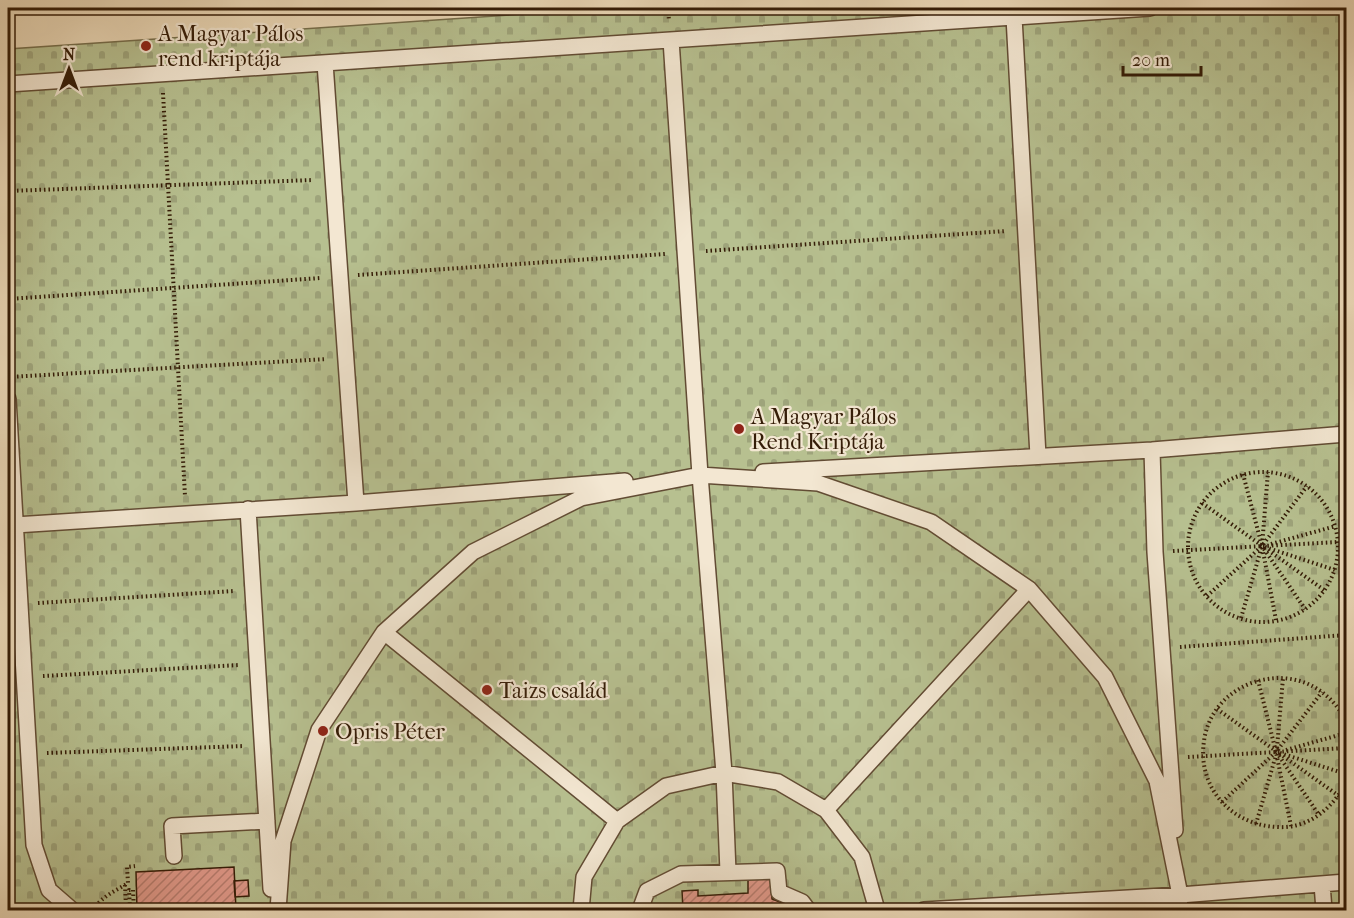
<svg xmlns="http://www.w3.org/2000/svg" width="1354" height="918" font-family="'IM FELL French Canon',serif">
<defs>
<pattern id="cemetery-stones" width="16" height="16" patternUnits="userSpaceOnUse" patternTransform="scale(1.5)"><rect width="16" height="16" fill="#b7c090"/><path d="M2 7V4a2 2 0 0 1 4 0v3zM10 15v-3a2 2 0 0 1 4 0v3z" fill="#9ea47b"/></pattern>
<pattern id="building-hatch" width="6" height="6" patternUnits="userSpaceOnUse" patternTransform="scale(1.5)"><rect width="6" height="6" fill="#e29a8c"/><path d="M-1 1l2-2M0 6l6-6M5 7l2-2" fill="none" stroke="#b87d70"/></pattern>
</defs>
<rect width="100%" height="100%" fill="#ecdab9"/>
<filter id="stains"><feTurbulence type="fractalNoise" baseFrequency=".00333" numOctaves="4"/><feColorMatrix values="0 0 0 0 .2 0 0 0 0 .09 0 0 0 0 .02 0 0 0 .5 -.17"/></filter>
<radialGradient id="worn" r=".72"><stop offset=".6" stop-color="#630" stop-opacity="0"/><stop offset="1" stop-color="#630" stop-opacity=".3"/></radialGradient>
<path fill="url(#cemetery-stones)" stroke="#766e4c" stroke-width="1.5" d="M613,8H1346V910H11L8,909V49Z"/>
<path fill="url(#building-hatch)" stroke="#341c07" stroke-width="1.5" d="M234,867L236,910H137L136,872Z
M771,878L772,899L785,904L790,910H683L682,891L698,890V896L748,893V879Z
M248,880L249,896L235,897L234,881Z"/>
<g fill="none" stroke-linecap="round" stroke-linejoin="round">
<g stroke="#624c34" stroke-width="18">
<path id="service" d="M1014,17L1038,456
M671,40L700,475L724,773L728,872
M325,63L356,503
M8,84L1150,8
M8,399L34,845L49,890L72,910
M1152,450L1155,552L1175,830
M763,472L1152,450L1346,434
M248,509L271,889
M15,525L356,503L625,481
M384,632L617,821
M826,810L1029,589
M174,856L172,826L267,821
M1322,884L1324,910
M278,910L283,841L319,730L384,632L473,552L581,498L700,475L818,483L931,522L1029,589L1105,677L1157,781L1180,895L1179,910
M581,910L584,877L617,821L666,786L724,773L778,782L826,810L862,857L877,910
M640,910L647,891L681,874L777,871L779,892L802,902L808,910
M924,910L1180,895L1346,882"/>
</g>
<path stroke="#341c07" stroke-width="4" stroke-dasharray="1.5 3" stroke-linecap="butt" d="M668,8L669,21
M163,93L185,496
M8,191L313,180
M706,251L1006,231
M358,275L665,254
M8,299L321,278
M8,377L327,359
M1188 547a75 75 0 1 1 150 0a75 75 0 1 1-150 0Z
M1243,474L1262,546L1276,620
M1202,503L1324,590
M1271,544L1336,526
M1265,547L1335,570
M1264,549L1305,609
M1173,551L1338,542
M1207,596L1262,546L1307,486
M38,603L234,591
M1241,618L1262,546L1268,472
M1180,647L1346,635
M43,676L239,665
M1258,680L1276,752L1291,826
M1217,709L1339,796
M1346,722C1338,703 1320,687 1300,681C1258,669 1210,695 1204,741C1197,787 1231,825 1277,827C1308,829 1332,809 1346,783
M1277,748L1283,678
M1286,750L1346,733
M47,753L244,746
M1280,753L1346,774
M1279,756L1319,815
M1188,757L1346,748
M1222,802L1276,752L1322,692
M1256,824L1276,755
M125,885L126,908H130L129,890H133
M133,890L134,910
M93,910C101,897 115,891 128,883L127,867L135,866"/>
<use href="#service" stroke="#f3e7d2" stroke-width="15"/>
</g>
<g fill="#8f2418" stroke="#f3e7d2" stroke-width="2">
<circle cx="146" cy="46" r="6"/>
<circle cx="739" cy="429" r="6"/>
<circle cx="487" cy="690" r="6"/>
<circle cx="323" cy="731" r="6"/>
</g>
<g text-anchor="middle" stroke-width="4.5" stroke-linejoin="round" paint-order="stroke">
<g font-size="22" fill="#341c07" stroke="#f3e7d2" text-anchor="start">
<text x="158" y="41">A Magyar Pálos<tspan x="158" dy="25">rend kriptája</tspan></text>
<text x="751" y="424">A Magyar Pálos<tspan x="751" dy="25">Rend Kriptája</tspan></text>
<text x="499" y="698">Taizs család</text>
<text x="335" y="739">Opris Péter</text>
</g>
</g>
<rect width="1354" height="918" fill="none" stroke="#ecdab9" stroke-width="30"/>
<rect x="9" y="9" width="1336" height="900" fill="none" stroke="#341c07" stroke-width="3"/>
<rect x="15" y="15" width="1324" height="888" fill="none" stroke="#341c07" stroke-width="1.5"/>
<g transform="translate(69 69)" stroke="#f3e7d2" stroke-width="4.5" paint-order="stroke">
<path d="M0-4.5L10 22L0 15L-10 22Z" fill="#341c07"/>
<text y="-9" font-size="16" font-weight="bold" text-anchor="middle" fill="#341c07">N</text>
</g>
<path d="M1123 66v9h78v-9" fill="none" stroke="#341c07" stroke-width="3"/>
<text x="1132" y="66" font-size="18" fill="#341c07" stroke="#f3e7d2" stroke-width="4.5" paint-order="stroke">20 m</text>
<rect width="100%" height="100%" filter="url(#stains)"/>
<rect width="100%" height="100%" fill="url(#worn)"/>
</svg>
